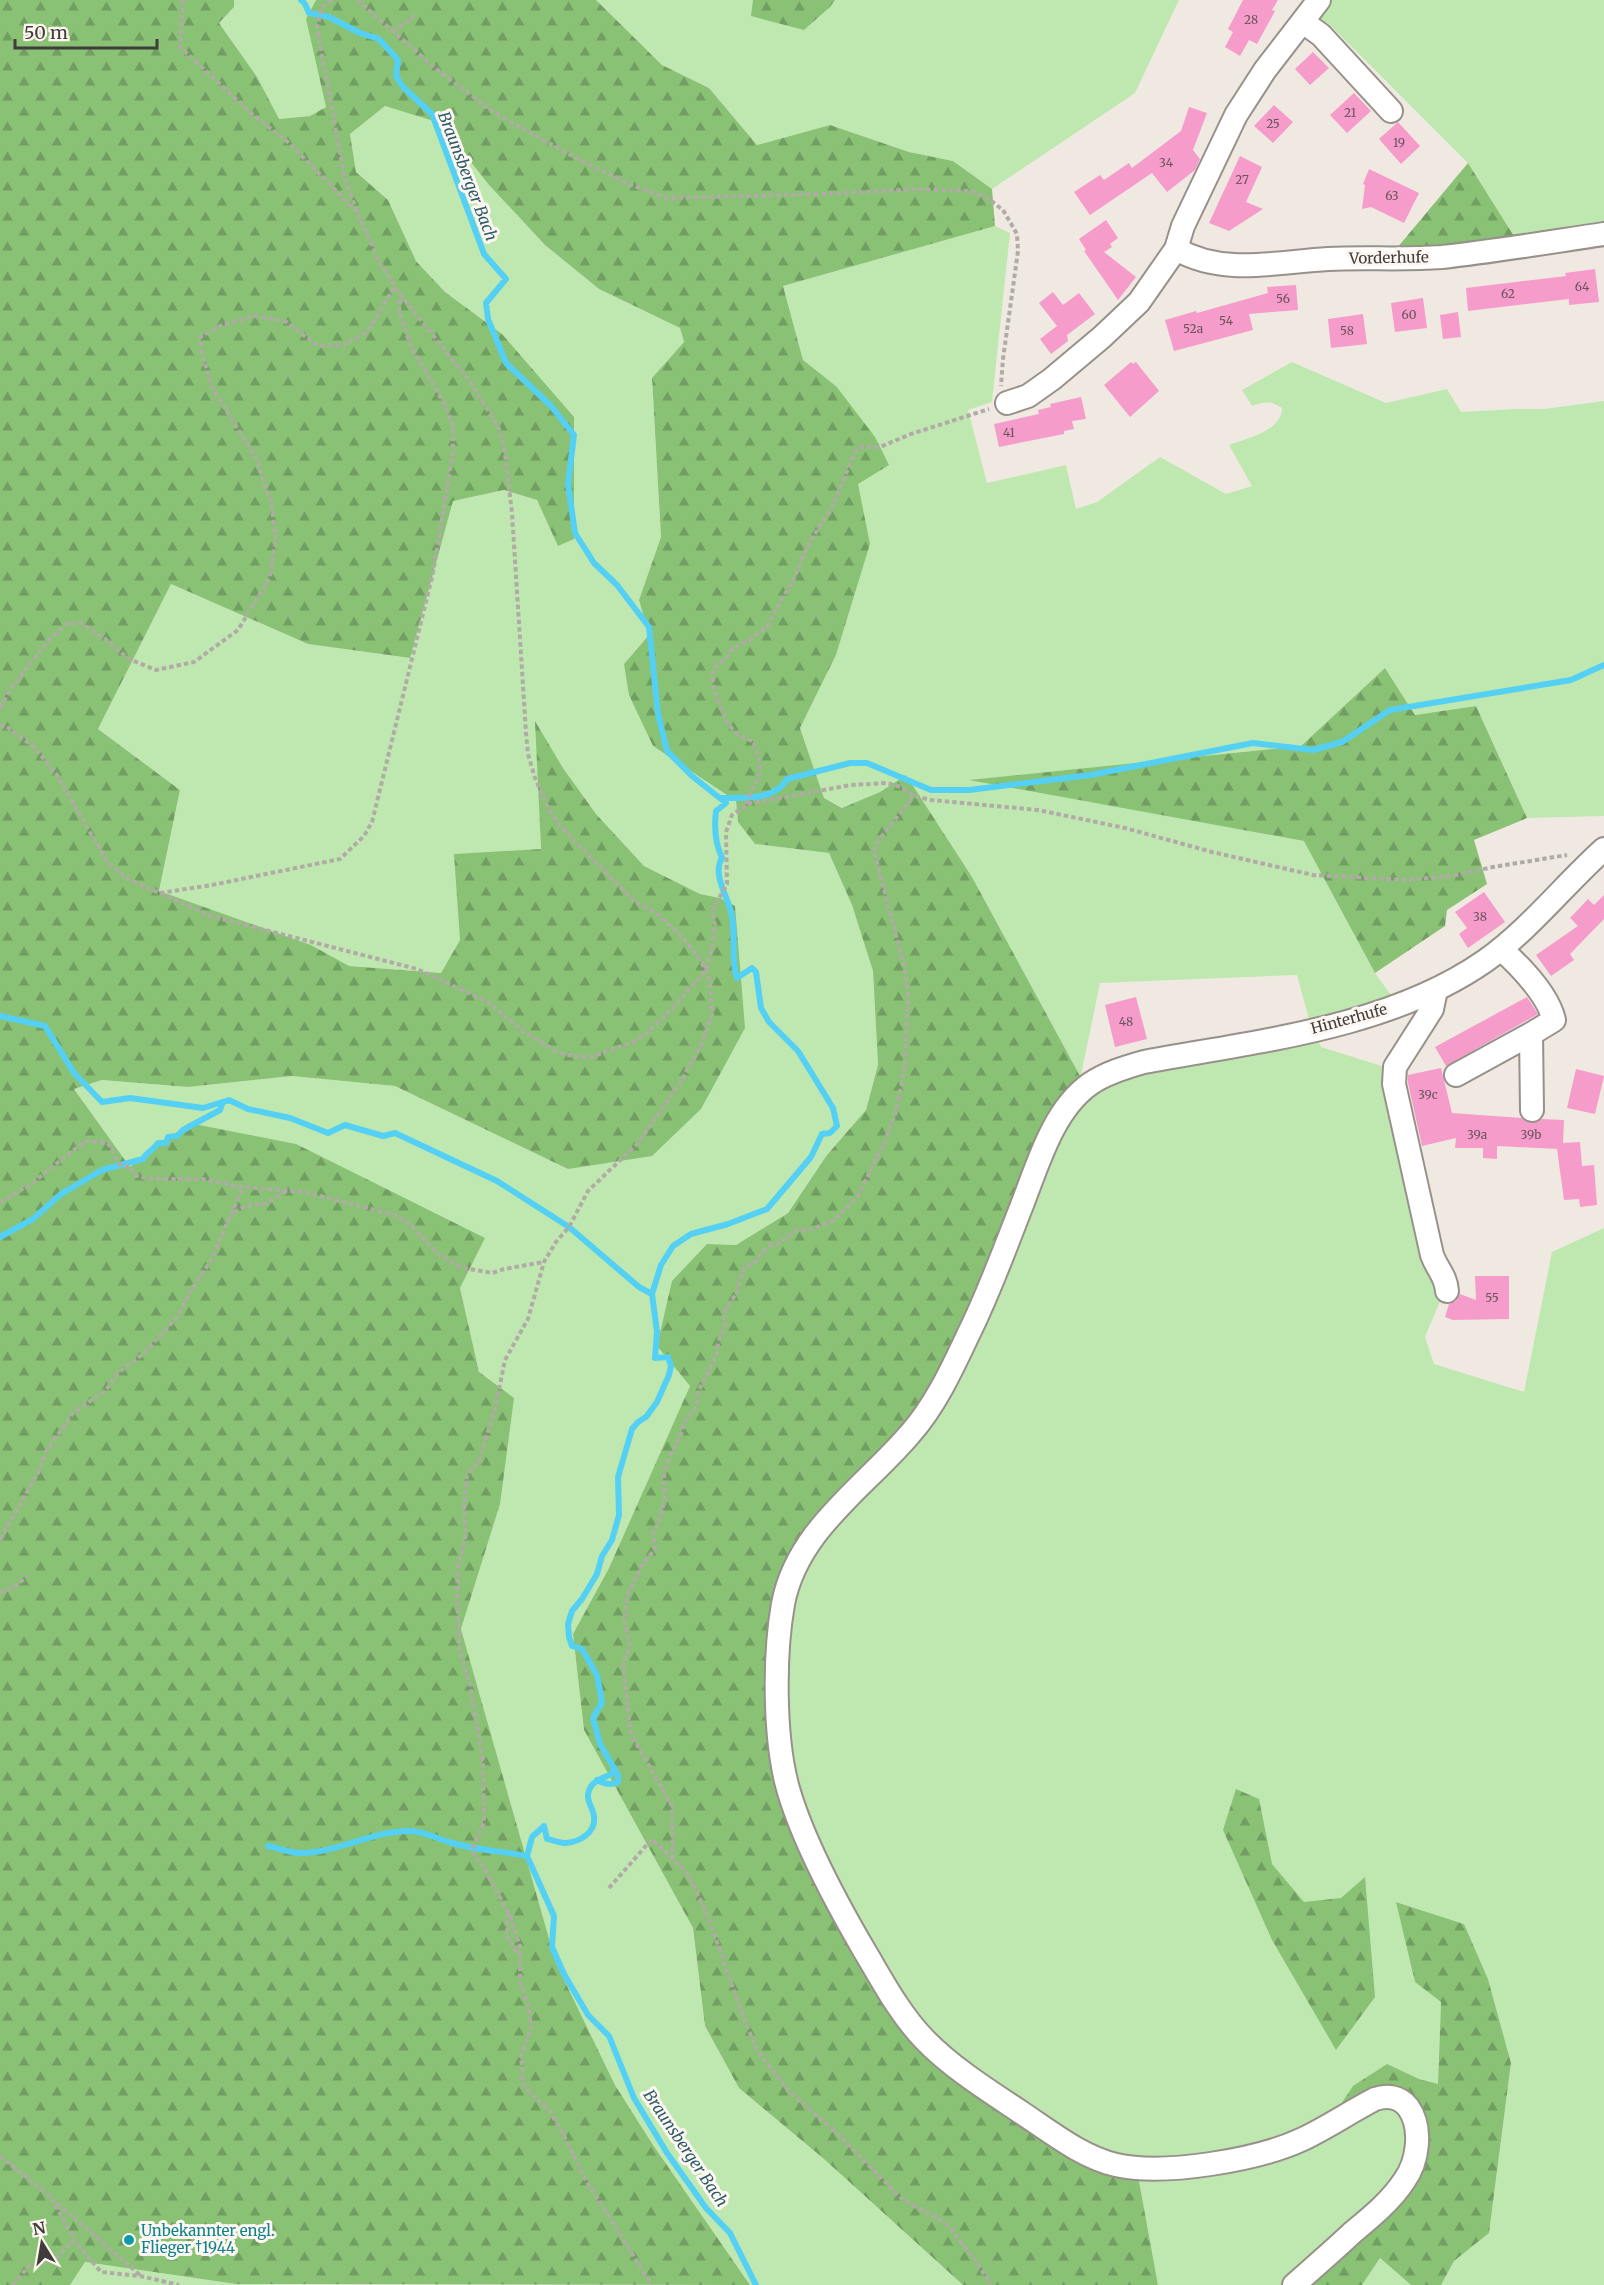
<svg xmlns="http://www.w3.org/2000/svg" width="1604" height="2285" font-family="Merriweather,serif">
<defs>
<pattern id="forest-firs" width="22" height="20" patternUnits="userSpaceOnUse" patternTransform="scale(1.5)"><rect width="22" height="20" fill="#89c175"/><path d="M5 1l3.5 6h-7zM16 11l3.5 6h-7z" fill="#719e61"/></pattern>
</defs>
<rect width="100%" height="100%" fill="#f0e9e2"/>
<path fill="#bfe8b0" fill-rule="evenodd" d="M234,0H316L306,19L326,107L310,116L278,119L257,77L219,23L234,7Z
M596,0H1179L1135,93L992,189L953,161L909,152L830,125L757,145L709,88L662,65Z
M1326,0H1604V232L1517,241L1468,163L1328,23L1315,20Z
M385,106L440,123L489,185L545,245L599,289L680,328L684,342L652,378L661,537L639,600L649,635L624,664L653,746L736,801L738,822L755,844L829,853L852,905L873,971L878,1065L866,1110L827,1155L788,1213L736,1245L707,1244L657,1346L690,1386L609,1568L573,1634L584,1730L693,1928L705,2026L739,2088L824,2159L963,2285H750L653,2145L615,2085L556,1963L461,1629L500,1504L479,1372L460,1288L485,1238L189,1123L130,1167L74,1089L102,1080L188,1087L292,1076L395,1086L568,1169L720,898L700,894L644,866L596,814L563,768L536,723L541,850L455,854L460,940L441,973L349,966L311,945L159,892L180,790L98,729L171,584L308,644L409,658L453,501L504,490L537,500L558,545L502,334L445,292L416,261L388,200L356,172L350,134Z
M995,226L1010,233L992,402L968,410L987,483L1066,465L1076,509L1097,502L1160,457L1226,494L1252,486L1229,445C1247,438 1282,431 1282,408C1271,400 1264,402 1252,406L1242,390L1292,362L1386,403L1447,389L1461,412L1514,409H1544L1604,401V816L1527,818L1476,706L1415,715L1385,668L1301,746L972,780L1305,841L1375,973L1394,999L1310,1024L1321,1047L1385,1067L1444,1292L1425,1337L1434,1364L1524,1392L1552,1252L1604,1228V2285H1441L1454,2261L1489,2233L1511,2063L1488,1979L1464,1924L1397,1902L1415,1982L1441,2002L1438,2085L1419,2079L1397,2088L1428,2144L1411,2193L1308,2285H1158L1139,2181L1092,2165L945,2068L845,1931L770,1697L809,1528L1052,1120L1080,1076L972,877L906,775L880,792L843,808L824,798L800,728L836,655L870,544L836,386L803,360L783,286ZM1297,975L1310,1023L1133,1057L1081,1075L1100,983Z
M1380,2258L1411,2285H1362Z
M84,2262L236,2284L292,2285H70Z"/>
<path fill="url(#forest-firs)" d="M0,0H234V7L219,23L257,77L279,119L310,116L326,107L306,19L316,0H596L662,65L709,88L757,145L830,125L909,152L953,161L992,189L995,226L783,286L803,360L836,386L875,437L889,465L858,484L870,544L836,655L800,728L824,798L842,808L880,792L906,775L972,877L1080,1076L1052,1120L964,1328L920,1408L775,1592L784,1793L910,2033L1092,2165L1139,2181L1158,2285H963L824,2159L739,2088L705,2026L693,1928L584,1730L573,1634L609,1568L690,1386L657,1346L672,1281L707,1244L736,1245L788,1213L827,1155L866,1110L878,1065L873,971L852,905L829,853L755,844L738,822L736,801L653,746L629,695L624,664L649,635L639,600L661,537L652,378L684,342L680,328L599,289L545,245L489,185L440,123L385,106L350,134L356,172L388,200L416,261L445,292L502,334L574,417V539L558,546L537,500L504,490L453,501L410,658L308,644L171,584L98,729L180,790L159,891L311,945L349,966L441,973L460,940L454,854L541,849L535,721L563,768L596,814L644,866L700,894L720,898L735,906L745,1028L701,1109L652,1156L568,1169L395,1086L292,1076L188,1087L102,1080L74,1089L130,1167L189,1123L296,1144L485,1238L460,1288L479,1372L514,1398L500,1504L461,1629L556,1963L615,2085L653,2145L750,2285L236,2284L85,2262L70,2285H0Z
M753,0H835L830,7L804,30L751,16Z
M1468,163L1517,241L1440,252L1397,248Z
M1385,668L1415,715L1476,706L1527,818L1474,840L1487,884L1447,910L1445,926L1375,973L1304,841L969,780L1301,746Z
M1236,1789L1259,1799L1272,1864L1304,1902L1341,1898L1365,1877L1375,1997L1336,2050L1272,1940L1223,1830Z
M1396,1902L1464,1924L1488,1979L1511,2063L1489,2233L1454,2261L1441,2285H1411L1380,2258L1362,2285H1308L1411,2193L1428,2144L1397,2089L1339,2107L1353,2086L1387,2064L1419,2079L1438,2084L1441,2002L1415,1982Z"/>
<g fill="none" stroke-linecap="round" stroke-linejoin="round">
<path stroke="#55d0f5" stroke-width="6" d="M301,0L305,4L309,13L329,17L360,33L379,39L398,60L396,76L403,87L432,114L484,254L506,279L486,303L488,319L506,363L551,406L574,435L568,484L575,533L594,563L617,585L649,627L658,714L667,751L692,776L726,803L716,811C714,827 715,843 722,858C712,874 727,895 731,912C737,934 730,957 737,978L752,968L756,972L761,1008L769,1022L798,1051L833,1108L837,1126L830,1133L822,1134L811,1157L767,1209L728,1224L691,1234L673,1246L661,1265L652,1294L657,1332L655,1358L668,1357L671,1366L669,1375L657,1402L646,1417L638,1422L632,1429L618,1477L619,1515L612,1540L602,1556L597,1574L582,1599L572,1611L568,1624L569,1637L572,1646L582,1649L597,1675L602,1702L593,1718L600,1744L618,1775V1782C611,1786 604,1784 597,1780
M721,798C742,798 775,801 787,779L850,763H867L931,790H969L1090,775L1253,743L1313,750L1342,742L1390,710L1571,680L1604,665
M0,1016L45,1026L74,1073L102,1102L130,1098L203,1108L229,1100L248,1109L290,1118L328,1133L345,1125L383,1136L395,1133L497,1181L569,1227L639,1287L652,1294
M0,1237L33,1219L61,1194L102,1170L143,1159C147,1151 154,1150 158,1143H166L168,1137L177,1136L183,1130L220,1110L223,1102
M614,1768L612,1774C602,1778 589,1782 588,1795C587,1802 594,1810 594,1817C596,1832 580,1842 566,1843C560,1843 553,1840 547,1839L544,1826L532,1837L527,1856L554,1916L552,1947L564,1974L588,2015L609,2036L634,2098L667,2153L706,2208L730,2233L756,2285
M268,1846C278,1848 290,1853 300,1853C337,1853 372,1831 409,1831C424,1831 435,1838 449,1842C475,1850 501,1851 527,1856"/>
</g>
<path fill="#f59ccb" d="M1243,0H1278L1272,10L1275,11L1257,44L1249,40L1240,56L1225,47L1233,32L1228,29Z
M1313,52L1329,68L1310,85L1295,69Z
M1354,93L1371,111L1347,133L1330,115Z
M1274,105L1293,122L1273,143L1254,126Z
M1189,107L1207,113L1193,150L1200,159L1195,170L1167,192L1152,173L1090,215L1074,192L1100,175L1104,180L1129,163L1132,168L1181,131Z
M1398,122L1420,146L1401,164L1379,139Z
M1240,156L1262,167L1246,202L1263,209L1229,231L1209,223Z
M1369,169L1419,193L1404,223L1371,207L1362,209L1365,185L1363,184Z
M1106,220L1118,238L1110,244L1112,247L1104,252L1136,277L1118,300L1084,251L1086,250L1079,239Z
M1595,269L1599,302L1569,305V299L1468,311L1466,288L1566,276L1565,273Z
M1296,285L1298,310L1249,314L1253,330L1174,351L1165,320L1196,311L1197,313L1268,293L1267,287Z
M1053,292L1063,305L1079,293L1095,314L1067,335L1068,341L1051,354L1040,339L1057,326L1039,303Z
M1423,298L1427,328L1395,332L1391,303Z
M1458,312L1461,337L1443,339L1440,315Z
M1363,314L1367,344L1331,348L1328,319Z
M1131,362L1133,364L1136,362L1159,391L1130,417L1104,385Z
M1081,397L1086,419L1072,421L1074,429L1064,431V434L999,447L994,424L1039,414L1038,410L1051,407L1050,404Z
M1484,892L1505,922L1468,948L1459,934L1467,928L1455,912Z
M1604,895V919L1570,954L1574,960L1551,976L1536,955L1578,926L1570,918L1588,899L1594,905Z
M1136,997L1147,1039L1115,1047L1105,1005Z
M1527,997L1538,1014L1446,1066L1435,1047Z
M1441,1068L1452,1113L1522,1118L1532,1123L1541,1119L1564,1120L1563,1143L1580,1142L1582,1166L1594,1165L1597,1205L1580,1207L1579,1199L1564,1200L1557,1149L1497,1146V1159L1483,1158V1148H1455L1456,1138L1422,1146L1408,1083V1075Z
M1576,1069L1604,1076L1595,1114L1567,1108Z
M1475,1276H1509V1319L1453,1320L1445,1317L1449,1304L1456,1301L1460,1294L1476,1300Z"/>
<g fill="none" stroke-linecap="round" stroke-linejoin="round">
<g stroke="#97918a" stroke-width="26">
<path id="minor" d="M1303,22L1321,35L1391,111
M1176,249C1223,276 1276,262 1328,259C1366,257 1403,260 1442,257C1496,251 1550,242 1604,234
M1007,403L1028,396L1052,379L1102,337L1139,302L1176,249L1183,226L1236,115L1265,70L1319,0
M1501,949C1520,966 1548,995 1554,1020L1531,1034L1532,1110
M1436,990L1432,1009L1395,1067L1394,1084L1432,1255C1437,1269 1446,1276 1447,1291
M1456,1075L1531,1034
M1294,2285C1313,2268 1333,2251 1352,2233C1370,2218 1391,2201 1404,2181C1418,2162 1423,2128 1408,2107C1399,2096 1387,2095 1375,2099C1350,2112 1328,2127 1303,2139C1258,2160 1164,2176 1116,2165C1082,2157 1052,2133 1022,2113C989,2091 952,2068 924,2039C899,2013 882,1980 864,1950C836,1902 801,1837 787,1785C774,1735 774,1655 783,1604C797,1530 864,1488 910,1434C935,1406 952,1369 968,1335C989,1293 1005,1248 1022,1205C1038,1164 1053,1110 1090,1084C1106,1073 1126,1067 1144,1062C1257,1041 1389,1028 1485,961C1529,930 1564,885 1604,849"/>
</g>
<path stroke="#b1aba6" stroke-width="4" stroke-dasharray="4.5 3" stroke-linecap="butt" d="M183,0L180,47L252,114L289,143L356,211
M332,0L322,7L317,28L344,175L357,212L380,263L400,294L471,383L499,429L504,446L512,513L526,733L528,754L535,778L547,806L560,826L635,902L655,912L673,928L691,947L706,970L710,983L712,1015L703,1041L681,1081L639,1142L588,1191L569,1227L556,1242L544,1262L528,1319L505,1360L495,1409L479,1461L467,1474L464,1507L466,1535L458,1567L457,1597L460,1652L470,1685L483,1762L484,1822L473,1848L474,1856L482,1864L510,1916L520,1946V1982L529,2007L531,2029L521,2054L523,2083L527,2090L549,2110L561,2130L585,2179L652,2285
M357,0L440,72L495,113L576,158L631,185L668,198L825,194L918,189L971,191L986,197L1003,210L1017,234L1018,251L1003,359L1001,386
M393,32L415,15
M0,708L11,688L49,640L66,624L80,623L105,639L129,659L156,670L194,662L238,630L270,577L276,539L271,501L263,482L258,461L214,391L202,355L200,337L222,325L256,316L285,321L318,346L343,345L367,332L395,286
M0,725L6,726L34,747L57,775L108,863L128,879L211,916L417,969L488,1002L524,1032L557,1052L573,1056L591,1057L636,1041L650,1030L672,1009L706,970L713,944L715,925L712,911L727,884L726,832L732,815L747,804L851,785L887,783L901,787L914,796L931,800L1038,810L1125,828L1212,852L1313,875L1406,880L1451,876L1493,867L1567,855
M747,804C748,792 758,783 760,771C761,762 756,749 753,741L738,735L728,724L714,690L712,675L718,663L725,660L733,648L749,641L767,626L794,578L808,545L833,505L855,452L861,447H880L911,434L989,409
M160,893L212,885L340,859L364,836L372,822L433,573L453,452V426L444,403L411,347L399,312L400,295
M0,1202L31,1184L85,1141L108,1143L120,1165L130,1167L134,1175L149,1179H202L243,1187L305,1192L394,1215L409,1223L440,1256L464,1268L492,1273L504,1269L544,1262
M234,1212L246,1206L265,1204L287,1191
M0,1539L39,1471L46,1452L73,1413L106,1390L118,1373L143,1354L178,1316L190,1292L210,1262L243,1187
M0,1592L12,1588L28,1576
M673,1859L672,1806L635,1741L630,1730L623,1663L630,1647L625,1622L626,1605L629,1591L643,1564L655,1549L653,1532L659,1522L665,1498L664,1475L669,1458L682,1432L684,1422L696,1407L698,1392L717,1354L718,1342L725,1328L724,1313L737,1292L744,1268L756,1261L768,1246L778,1244L797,1230L812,1229L833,1221L858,1196L884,1143L895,1115L905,1067L908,993L905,970L874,851L878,841L914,796
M609,1888L652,1839L687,1873L706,1911L741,2011L757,2050L788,2090L839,2135L903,2200L946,2223L975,2260L991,2285
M508,1913L507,1936L519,1956
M0,2156L51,2197L74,2240L101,2272L140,2276L179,2285
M57,2203L140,2275
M13,2285L29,2266L55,2259L74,2240"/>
<use href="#minor" stroke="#fff" stroke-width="22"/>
</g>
<circle fill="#0f9aa8" stroke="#fef6f0" stroke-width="2" cx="129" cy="2240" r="6"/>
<g text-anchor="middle" stroke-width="6" stroke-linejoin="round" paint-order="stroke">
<g font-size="12" fill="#6c545e">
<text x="1251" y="24">28</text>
<text x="1350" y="117">21</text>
<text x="1273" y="128">25</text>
<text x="1399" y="147">19</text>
<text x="1166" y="167">34</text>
<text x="1242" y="184">27</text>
<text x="1392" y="200">63</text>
<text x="1582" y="291">64</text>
<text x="1508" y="298">62</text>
<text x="1283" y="303">56</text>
<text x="1409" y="319">60</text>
<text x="1226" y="325">54</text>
<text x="1193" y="333">52a</text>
<text x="1347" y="335">58</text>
<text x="1009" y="437">41</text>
<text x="1480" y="921">38</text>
<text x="1126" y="1026">48</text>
<text x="1428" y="1099">39c</text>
<text x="1477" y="1139">39a</text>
<text x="1531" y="1139">39b</text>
<text x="1492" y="1302">55</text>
</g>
<g font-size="15" fill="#3f3c3a" stroke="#fef6f0">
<text transform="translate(1389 258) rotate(-1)" y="5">Vorderhufe</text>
<text transform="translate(1349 1019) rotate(-15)" y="5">Hinterhufe</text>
</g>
<g font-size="15" fill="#0d838f" stroke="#fef6f0" text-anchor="start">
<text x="141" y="2236">Unbekannter engl.<tspan x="141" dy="17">Flieger †1944</tspan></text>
</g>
<g font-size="16" font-style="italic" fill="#285b6a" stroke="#fef6f0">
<text transform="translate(468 176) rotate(69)" y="6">Braunsberger Bach</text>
<text transform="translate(686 2148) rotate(56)" y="6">Braunsberger Bach</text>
</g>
</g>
<g transform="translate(42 2243) rotate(349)" stroke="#fef6f0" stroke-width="4.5" paint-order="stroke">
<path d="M0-4.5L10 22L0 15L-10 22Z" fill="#3f3c3a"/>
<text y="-9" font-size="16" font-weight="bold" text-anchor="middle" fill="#3f3c3a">N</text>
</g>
<path d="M15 39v9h142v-9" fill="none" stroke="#3f3c3a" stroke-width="3"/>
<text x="24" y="39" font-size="18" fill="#3f3c3a" stroke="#fef6f0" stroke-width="4.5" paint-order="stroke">50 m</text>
</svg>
